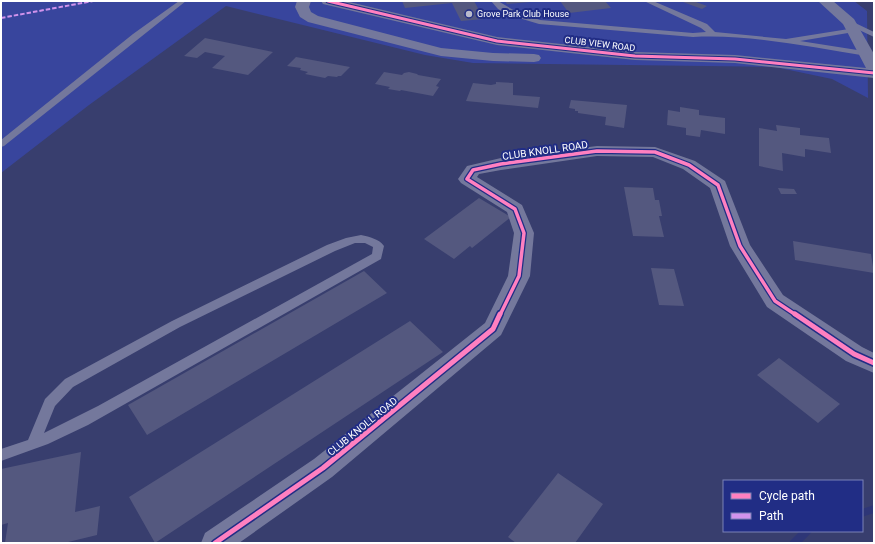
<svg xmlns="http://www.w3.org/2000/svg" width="875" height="544" font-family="Roboto,sans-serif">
<rect width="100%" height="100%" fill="#383e6e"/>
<path fill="#38459d" d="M1,1H854L867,11L868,98L832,79L775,67L473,63L425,55L226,6L89,105L1,173Z"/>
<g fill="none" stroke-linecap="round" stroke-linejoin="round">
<path fill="#2e3677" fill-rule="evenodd" d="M874,505V513L862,517V509Z
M800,531H812L810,534L801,543H789L791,540Z"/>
</g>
<path fill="#54587f" d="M402,1H474L484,19L461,21L452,3L405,8Z
M505,1H530V2L507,4Z
M560,1H605L611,8L569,13Z
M685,1H693L707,6L702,9L683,2Z
M205,38L273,52L248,75L212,68L225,56L205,52L197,58L184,56Z
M296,57L350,67L341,76H338L337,77L328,76L325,78L305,74L308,72L300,70L301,68L287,66Z
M384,72L402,75L404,73L409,72L417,74L418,75L441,79L436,86L439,87L433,96L401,90L400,91L388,89L390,87L375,84Z
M496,82L513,83V95L540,97L538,108L466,101L473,83L491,85L496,84Z
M571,100L627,105L624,128L605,125L606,117L578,113V111H575V109L569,108Z
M680,107L699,110V115L725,118V134L701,130L700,137L686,135V128L667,125L668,110L680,112Z
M776,125L800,128V135L829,138L831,153L805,149V157L782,153L783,171L759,166V128L777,131Z
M624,187L653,188L655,200H659L662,216H659L664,237L633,236Z
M778,188L794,189L797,194H781Z
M479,198L511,217L472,248L470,246L454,259L424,239Z
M793,241L871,254L874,273L795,260Z
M651,268L674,269L684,306L659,305Z
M364,271L387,293L147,435L128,405Z
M410,321L443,352L155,543L129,497Z
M779,358L840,404L818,423L757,375Z
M81,452L75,512L100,506L97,535L64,543H5L8,523L1,525V469Z
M558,473L603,504L575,543H516L508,537Z"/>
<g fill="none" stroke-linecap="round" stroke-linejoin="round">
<path fill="#74789c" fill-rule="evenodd" d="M179,1H186L4,146L1,147V140L133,34Z
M491,1H498L515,11L540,20L693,33L706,32L701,28L644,1H653L707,24L715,32L786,39L855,28L846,24V20H849L874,32V37L857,29V32H854L800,41L870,52L871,54L867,56C810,47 751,34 693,37L539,24L509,15L498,9Z
M361,235C370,237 379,239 384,246L381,259L88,425L48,444L1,461V449L28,440L45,399L65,379L172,321L327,245L346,238ZM355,243H365L373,247L372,254L98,406L44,433L55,406L73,387L180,327L335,251Z"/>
<path fill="#74789c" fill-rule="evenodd" d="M297,1H311L309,7L311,12L318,16L441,48L493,53L534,54L539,55L541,58L539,61L534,62L493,61L441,56L308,22L300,17L295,7Z
M321,1H345L497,37L635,52L735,55L866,68L843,24L818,1H833L854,19L874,54V78L735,63L635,60L497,45L323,4Z
M597,146L655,147L695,161L725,181L750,245L783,295L862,347L874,353V373L846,361L767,307L730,246L710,188L683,169L653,157L597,156L501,170L479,174L477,177L522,205L534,233L530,276L501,335L332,477L239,543H201L205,533L314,459L485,323L508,276L514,233L507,212L461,183L458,179L467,166L501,158Z"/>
<path stroke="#d193ec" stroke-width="2" stroke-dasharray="4.5 2" stroke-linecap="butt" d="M1,18L93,1"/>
<g stroke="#212d85" stroke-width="5">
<path id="cycleway-far2" d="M328,1L497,41L635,56L735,59L874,73"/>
</g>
<g stroke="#212d85" stroke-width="6">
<path id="cycleway-far1" d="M500,315L519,276L524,233L515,209L467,179L473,170L501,164L597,151L655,152L689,165L718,185L740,246L775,301L796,315"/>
</g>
<g stroke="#212d85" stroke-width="8">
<path id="cycleway" d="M795,314L854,354L874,363
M215,543L323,468L493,329L500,314"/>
</g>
<use href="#cycleway-far2" stroke="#ff80c0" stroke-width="3"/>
<use href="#cycleway-far1" stroke="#ff80c0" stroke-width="3.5"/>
<use href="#cycleway" stroke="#ff80c0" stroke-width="5"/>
</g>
<circle fill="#b9bbcc" stroke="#212d85" stroke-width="1.5" cx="469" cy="14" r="4"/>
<g text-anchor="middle" stroke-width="4" stroke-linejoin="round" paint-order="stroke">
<g font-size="9" fill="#fff" stroke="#212d85" text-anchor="start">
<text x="477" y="17">Grove Park Club House</text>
</g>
<g font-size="9" fill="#fff" stroke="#212d85">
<text transform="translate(600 44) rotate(7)" y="3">CLUB VIEW ROAD</text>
</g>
<g font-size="10" fill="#fff" stroke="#212d85">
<text transform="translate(545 150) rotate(-8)" y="4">CLUB KNOLL ROAD</text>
<text transform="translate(362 426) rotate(-39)" y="4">CLUB KNOLL ROAD</text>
</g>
</g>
<rect width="875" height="544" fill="none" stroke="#ffffff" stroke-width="4"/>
<rect x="723" y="480" width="140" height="52" fill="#212d85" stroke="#7a81b6"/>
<rect x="731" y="493" width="20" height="6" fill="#ff80c0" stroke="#7a81b6"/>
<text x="759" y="500" font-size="12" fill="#ffffff">Cycle path</text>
<rect x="731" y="513" width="20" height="6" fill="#d193ec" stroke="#7a81b6"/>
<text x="759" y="520" font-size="12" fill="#ffffff">Path</text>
</svg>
